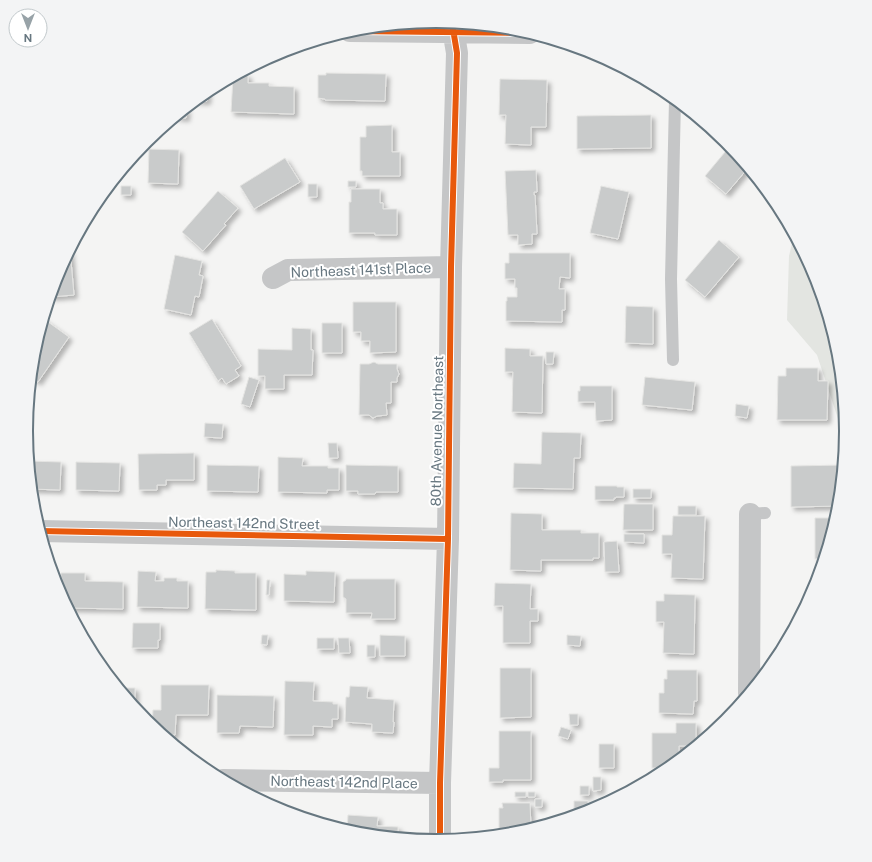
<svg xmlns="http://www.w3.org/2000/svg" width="872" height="862" font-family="'Public Sans',sans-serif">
<defs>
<filter id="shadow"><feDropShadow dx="3.5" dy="3.5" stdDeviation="2" flood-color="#0004"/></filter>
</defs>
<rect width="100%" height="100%" fill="#f4f4f3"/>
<path fill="#e3e5e1" d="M794,235L815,274L838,351L846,431L845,440L817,355L787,320L789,256Z"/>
<path fill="#c9cbcb" stroke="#e4e4e2" filter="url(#shadow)" d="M326,73L386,74L385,101L325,100V99L318,98V75H326Z
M237,75H248V83H269V86L294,87V114L231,112L233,77Z
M500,79L547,80L546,127H531V145L505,144L506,115H499Z
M208,91L207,101H195Z
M187,108L186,118L175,117Z
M651,115V148L577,149V116Z
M392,125V152H400V176H362V171H360V137H366V126Z
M730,146L748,168L726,194L705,176Z
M149,149L179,150L178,184L148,183Z
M285,158L300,182L254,209L240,186Z
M536,170L537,192H534V195H535L537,234H532V244L518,245V235H508L505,171Z
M348,181H356V187H348Z
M308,184H317V197H308Z
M121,186H131V195H121Z
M601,186L629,192L618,239L590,233Z
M351,189H380V203H383V209H397V235H375V233H349V202H351Z
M218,191L238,208L224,224L226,225L203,251L182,232Z
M719,240L739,257L705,297L685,280Z
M70,250L74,295L50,297L57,274Z
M509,253H570V278L560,277L559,289H565V310H562V322L506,321V301H507V297H517V288H515V279H505V263H509Z
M175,255L202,261L199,275L203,276L199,297L195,296L191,315L164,309Z
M353,302H396V352L370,353V341H361V332H353Z
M626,306L653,307V344L625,343Z
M44,319L69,337L38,382L31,377L34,351Z
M212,319L241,366L235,370L239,376L226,384L222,378L218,381L189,333Z
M322,323H342V353H322Z
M292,328L311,329V350H313L312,375H284V389H265V376H258V349L292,350Z
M505,348L530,349V356H543L542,413L512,412L513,372H505Z
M546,352H554L553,364H546Z
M374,362L378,364H397V369L399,374L397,378V382H391V403H386L387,415L377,416L373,418L369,415H359L360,364H369Z
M786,368H818V381H828L827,420H777L778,376H786Z
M249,377L259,380L250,407L241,404Z
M645,377L695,382L692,410L642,405Z
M580,386H612V420L596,421L595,402H578V391H580Z
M736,404L749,406L747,418L735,416Z
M205,423L223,424L222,438L204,437Z
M542,432L581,433L580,458H574L573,489L513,488L514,463L541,464Z
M328,443H337L338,458H329Z
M194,453V480H166V485H157V490H139L138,454Z
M278,457L303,458L302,466H328V468H339V490H327V493L278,492Z
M29,461L61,462L60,490L32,489Z
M76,462L120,463L119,491L76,490Z
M207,465L259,466L258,492L207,491Z
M346,465L398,466V492H376L375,494H358V491H346Z
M843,465L839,506L791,507V466Z
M595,486H617V487H624V497H616V498H614V500H595Z
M633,489H651V498H633Z
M624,504H653V530H623Z
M678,506H696V515H678Z
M511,513L542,514V530H581V533H599V558H593V560H541V571L510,570Z
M673,516H705L703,579L671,578L672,554H662V535H672Z
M815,518H836L824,558L815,559Z
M624,534H644V543L624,542Z
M617,541L619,572H605L604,542Z
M216,570L235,571V573H256V610L205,609L206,572H216Z
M138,571L156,572L155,581H164V578H177V581H188V608L137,607Z
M306,571L335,572L334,602L284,601V574L306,575Z
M61,573H85V581L123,582V609L68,608L60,593Z
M346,579H395V619H371L372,613H346V599L343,597V582L346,580Z
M267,580H270L269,595H266Z
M495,583L531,584L530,609H538V621H530V643H503V606H494Z
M664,594L695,595L694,654L663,653L664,622H656V601H664Z
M133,623H160V640H158V648H132Z
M262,635H268L267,645L261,644Z
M380,635L405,636V656H380Z
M567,635L581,636L580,646L567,645Z
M317,638H334V649H317Z
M338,638H349L350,653H339Z
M367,645H375V657H367Z
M500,668H531V717L500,718Z
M667,670H697V701H694L693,714L659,713V693H664V679H667Z
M285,681L314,682L313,701L333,702V704H338V719H332V727L313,726V735H284Z
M161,685H209L208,715H176L175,735H163L152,726L153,710H161Z
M350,686L368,687L367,698L394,700L393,722H394L393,733L372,732V724L345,722L346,697H349Z
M119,688H135V707Z
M217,695L274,696L273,727L240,726L239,733H217Z
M569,714H578V725H570Z
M676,723H696V745L695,746H679V759L668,768H652V733H676Z
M561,727L571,730L568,739L558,736Z
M499,731H531V780H503V782H489V768H499Z
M599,744H614V768H599Z
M593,777H601V790L593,791Z
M580,786H589V795H580Z
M515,792H526V797H515Z
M528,792H535V797H528Z
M535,799H542V807H535Z
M574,801H588V811L574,816Z
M502,803H530L531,829L516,833L499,835V808H503Z
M348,815L378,817L377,826L398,827V837L356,833L347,831Z"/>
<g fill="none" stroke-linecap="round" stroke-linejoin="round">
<path stroke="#c5c6c7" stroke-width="12" d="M673,360L671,279L675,100
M750,514L765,513"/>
<path stroke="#c5c6c7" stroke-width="22" d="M350,31L530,33
M273,278L288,270L451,267
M40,531L448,539
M749,693L750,514
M223,780L440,783
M440,841V783L448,539L451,267L457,53L452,23"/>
<g stroke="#fff" stroke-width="8">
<path id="cycleway" d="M350,31L530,33
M40,531L448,539
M440,841V783L448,539L451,267L457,53L452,23"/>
</g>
<use href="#cycleway" stroke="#e8590c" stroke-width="6"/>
</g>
<g text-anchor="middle" stroke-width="4" stroke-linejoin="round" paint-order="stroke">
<g font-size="14" fill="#677780" stroke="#fff">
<text transform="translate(361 270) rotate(-2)" y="5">Northeast 141st Place</text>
<text transform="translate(437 431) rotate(-89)" y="5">80th Avenue Northeast</text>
<text transform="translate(244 523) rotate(1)" y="5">Northeast 142nd Street</text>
<text transform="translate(344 782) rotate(1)" y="5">Northeast 142nd Place</text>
</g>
</g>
<path d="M0 0H872V862H0ZM33 431a403 403 0 1 1 806 0a403 403 0 1 1-806 0Z" fill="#f3f4f5" fill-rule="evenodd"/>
<path fill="none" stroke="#677780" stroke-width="2" d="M33 431a403 403 0 1 1 806 0a403 403 0 1 1-806 0Z"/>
<g transform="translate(28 28) rotate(180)"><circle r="19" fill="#ffffff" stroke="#c2c9cc"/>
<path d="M0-3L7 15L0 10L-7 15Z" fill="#98a3a8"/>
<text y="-6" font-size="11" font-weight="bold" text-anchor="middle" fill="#677780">N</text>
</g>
</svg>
